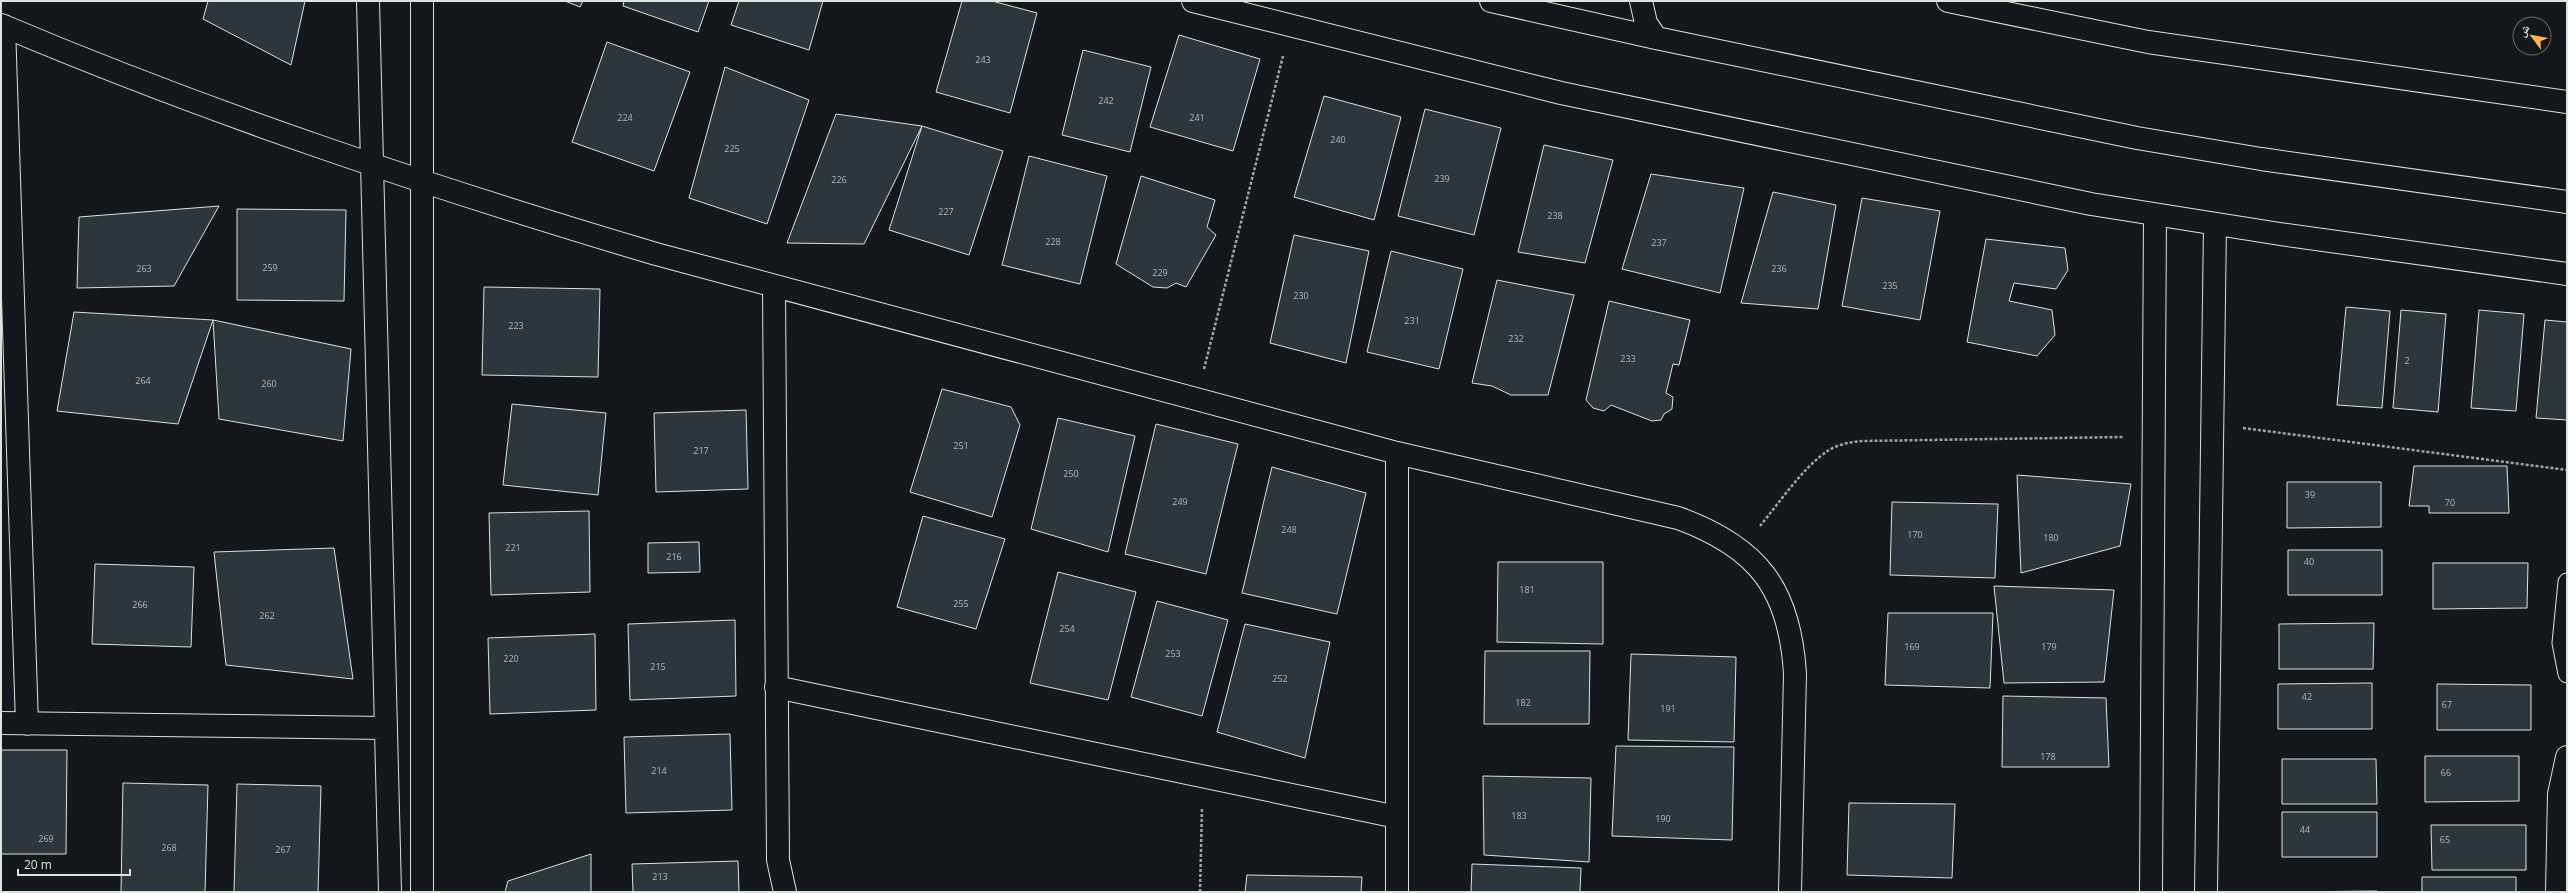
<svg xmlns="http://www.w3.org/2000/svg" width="2568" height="893" font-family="'Open Sans','Noto Naskh Arabic',sans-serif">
<rect width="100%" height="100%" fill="#14181c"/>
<path fill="#2c363c" stroke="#d8e6dc" d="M208,1H305L291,65L203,19Z
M565,1H583L580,7Z
M624,1H709L698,32L623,6Z
M739,1H823L809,50L731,25Z
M962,1H992L1037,13L1010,113L936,92Z
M1179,35L1260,59L1233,151L1150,127Z
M607,42L690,72L654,171L572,142Z
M1083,50L1151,67L1130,152L1062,135Z
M725,67L809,100L767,224L689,198Z
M1324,96L1401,117L1374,220L1294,197Z
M1425,109L1501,128L1474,235L1398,216Z
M836,114L922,126L864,244L787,243Z
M922,126L1003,151L969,255L889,230Z
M1544,145L1613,160L1585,263L1518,252Z
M1029,156L1107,176L1080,284L1002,265Z
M1651,174L1744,188L1720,293L1622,269Z
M1141,176L1215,200L1207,227L1216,235L1186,287L1176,283L1167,288L1153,287L1116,264Z
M1773,192L1836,205L1818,309L1741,303Z
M1862,198L1940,211L1920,320L1842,306Z
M219,206L174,286L77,288L79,217Z
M237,209L346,210L344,301L237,300Z
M1294,235L1369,251L1346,363L1270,343Z
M1986,239L2065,248L2068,270L2056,289L2014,283L2009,301L2052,310L2055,335L2037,356L1967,342Z
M1391,251L1463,269L1439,369L1367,352Z
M1497,280L1574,295L1548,395H1511L1492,386L1472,383Z
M484,287L600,289L598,377L482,375Z
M1609,301L1690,320L1679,365L1673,364L1666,393L1673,397L1672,409L1664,414L1661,420L1652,421L1611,405L1604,411L1593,408L1586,400Z
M2346,307L2390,311L2382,408L2337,405Z
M2401,310L2446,314L2438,412L2393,408Z
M2479,310L2524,314L2516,411L2471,408Z
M74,312L213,320L178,424L57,411Z
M213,320L351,349L343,441L219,419Z
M2545,320L2567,322V420L2536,418Z
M942,389L1011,407L1020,425L992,517L910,492Z
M512,404L606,413L598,495L503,485Z
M746,410L748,489L656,492L654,413Z
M1058,418L1135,436L1108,552L1031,529Z
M1156,424L1238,444L1206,574L1125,554Z
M2414,466H2507L2509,513H2429V506H2409Z
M1272,467L1366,493L1337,614L1242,593Z
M2017,475L2131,484L2120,546L2021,573Z
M2287,482H2381V527L2287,528Z
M1892,502L1998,504L1995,578L1890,575Z
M589,511L590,592L491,595L489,513Z
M923,516L1005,539L976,629L897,607Z
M699,542L700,572L648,573V543Z
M334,548L353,679L226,665L214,552Z
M2288,550H2382V595H2288Z
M1498,562H1603V644L1497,642Z
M2433,563H2528L2527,608L2433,609Z
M95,564L194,567L191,647L92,644Z
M1058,572L1136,592L1108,700L1030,683Z
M1994,586L2114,590L2104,682L2004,683Z
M1157,601L1228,620L1202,716L1131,697Z
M1888,613H1993L1990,688L1885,685Z
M735,620L736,696L630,700L628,624Z
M2374,623L2373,669H2279V624Z
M1245,624L1330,642L1305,758L1217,732Z
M595,634L596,710L490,714L488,638Z
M1485,651H1590L1589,724H1484Z
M1631,654L1736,657L1734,742L1628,740Z
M2372,683V729H2278V684Z
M2437,684L2531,685V730H2437Z
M2003,696L2106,698L2109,767H2002Z
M730,734L732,810L626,813L624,737Z
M1616,746L1734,747L1732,840L1612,836Z
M1,750H67L66,854H1Z
M2425,756H2519V801L2425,802Z
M2282,759H2376L2377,804H2282Z
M1483,776L1591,778L1589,862L1484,855Z
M123,783L208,785L205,892H121Z
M237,784L321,786L318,892H234Z
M1849,803L1955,804L1952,878L1847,875Z
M2282,812H2377V857H2282Z
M2431,825H2526V870H2432Z
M591,854V892H505L508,881Z
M738,861L739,892H633L632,864Z
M1472,864L1581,868L1580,892H1471Z
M1247,875L1362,877L1361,892H1245Z
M2422,877H2516V892H2422Z
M2377,891V892H2283Z"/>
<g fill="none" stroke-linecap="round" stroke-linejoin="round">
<g stroke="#d8e6dc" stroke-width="19">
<path id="lane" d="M2567,582L2561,643L2567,674"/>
</g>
<g stroke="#d8e6dc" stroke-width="24">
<path id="street" d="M368,1L390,892
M422,1V892
M1,25C214,115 434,188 656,254L1397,453L1678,518C1758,547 1790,589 1795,674L1790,892
M4,26L27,724
M774,287L778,860L785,892
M1397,453V892
M776,687L1397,817
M1,723L386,728
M2151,892L2155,215
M2206,892L2215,224
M2557,892L2559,794L2567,757"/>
</g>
<g stroke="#d8e6dc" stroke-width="24">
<path id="secondary" d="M1193,1L1561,93L2091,204L2280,234L2567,274
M1491,1L1656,38L2137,138L2261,159L2567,202
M1641,1L1646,23L1656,38
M1948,1L2148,42L2567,102"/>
</g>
<path stroke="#9da8a2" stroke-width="2.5" stroke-dasharray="3 2" stroke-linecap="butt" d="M1204,369L1283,56
M2243,428L2567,470
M1760,526C1779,503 1804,466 1829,450C1839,444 1851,442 1862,441L2123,437
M1200,892L1202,807"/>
<use href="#lane" stroke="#14181c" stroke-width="17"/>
<use href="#street" stroke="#14181c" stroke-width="22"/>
<use href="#secondary" stroke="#14181c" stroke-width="22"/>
</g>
<g text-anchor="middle" stroke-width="3" stroke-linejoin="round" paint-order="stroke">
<g font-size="9" fill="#adbab4">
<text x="983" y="63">243</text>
<text x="1106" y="104">242</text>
<text x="625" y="121">224</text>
<text x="1197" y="121">241</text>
<text x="1338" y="143">240</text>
<text x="732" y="152">225</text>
<text x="1442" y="182">239</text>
<text x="839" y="183">226</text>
<text x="946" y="215">227</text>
<text x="1555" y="219">238</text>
<text x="1053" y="245">228</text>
<text x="1659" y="246">237</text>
<text x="270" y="271">259</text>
<text x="144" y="272">263</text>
<text x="1779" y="272">236</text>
<text x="1160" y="276">229</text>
<text x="1890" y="289">235</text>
<text x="1301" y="299">230</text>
<text x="1412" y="324">231</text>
<text x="516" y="329">223</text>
<text x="1516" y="342">232</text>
<text x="1628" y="362">233</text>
<text x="2407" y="364">2</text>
<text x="143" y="384">264</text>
<text x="269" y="387">260</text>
<text x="961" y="449">251</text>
<text x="701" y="454">217</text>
<text x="1071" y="477">250</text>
<text x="2310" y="498">39</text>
<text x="1180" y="505">249</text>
<text x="2450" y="506">70</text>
<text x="1289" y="533">248</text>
<text x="1915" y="538">170</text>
<text x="2051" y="541">180</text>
<text x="513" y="551">221</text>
<text x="674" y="560">216</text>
<text x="2309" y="565">40</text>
<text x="1527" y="593">181</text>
<text x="961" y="607">255</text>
<text x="140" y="608">266</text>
<text x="267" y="619">262</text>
<text x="1067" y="632">254</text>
<text x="1912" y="650">169</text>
<text x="2049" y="650">179</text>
<text x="1173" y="657">253</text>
<text x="511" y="662">220</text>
<text x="658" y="670">215</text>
<text x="1280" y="682">252</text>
<text x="2307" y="700">42</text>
<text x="1523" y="706">182</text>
<text x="2447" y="708">67</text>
<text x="1668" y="712">191</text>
<text x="2048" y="760">178</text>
<text x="659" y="774">214</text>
<text x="2446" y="776">66</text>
<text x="1519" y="819">183</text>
<text x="1663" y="822">190</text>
<text x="2305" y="833">44</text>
<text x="46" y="842">269</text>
<text x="2445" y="843">65</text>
<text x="169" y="851">268</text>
<text x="283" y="853">267</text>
<text x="660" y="880">213</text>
</g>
</g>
<rect width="2568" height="893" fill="none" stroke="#d8e6dc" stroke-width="4"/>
<g transform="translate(2532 36) rotate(302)"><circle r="19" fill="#14181c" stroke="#626a69"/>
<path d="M0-3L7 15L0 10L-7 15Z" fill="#ffb74d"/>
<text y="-6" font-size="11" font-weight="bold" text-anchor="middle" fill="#d8e6dc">ش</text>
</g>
<path d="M18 869v6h112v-6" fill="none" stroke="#d8e6dc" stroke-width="2"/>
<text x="24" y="869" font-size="12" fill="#d8e6dc" stroke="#14181c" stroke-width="3" paint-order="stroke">20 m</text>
</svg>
